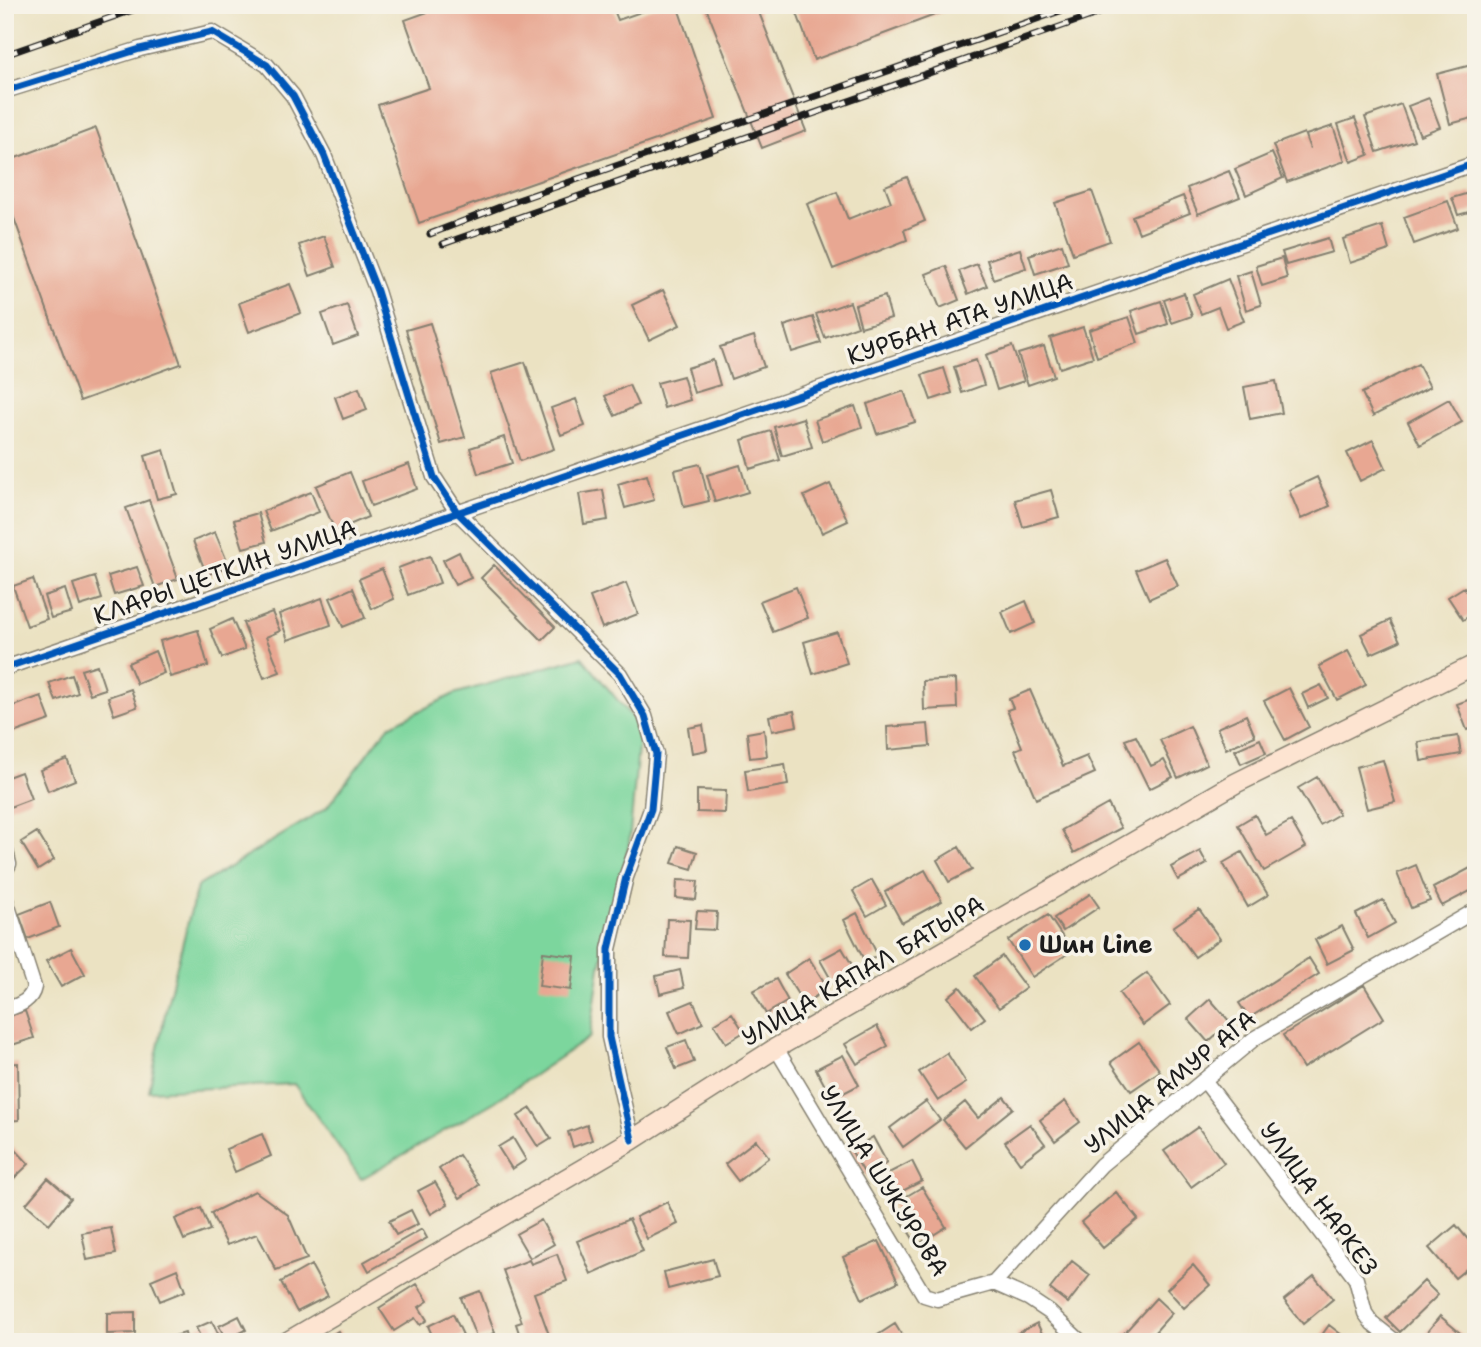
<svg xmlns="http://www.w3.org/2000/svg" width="1481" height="1347" font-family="'Shantell Sans',sans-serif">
<rect width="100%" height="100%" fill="#f7f3e8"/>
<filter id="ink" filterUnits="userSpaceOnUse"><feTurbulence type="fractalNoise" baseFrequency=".0143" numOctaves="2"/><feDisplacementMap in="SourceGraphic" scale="14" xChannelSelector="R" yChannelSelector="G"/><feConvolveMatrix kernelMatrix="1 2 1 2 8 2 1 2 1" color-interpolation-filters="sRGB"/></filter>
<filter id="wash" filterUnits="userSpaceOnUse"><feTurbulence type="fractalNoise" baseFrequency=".00686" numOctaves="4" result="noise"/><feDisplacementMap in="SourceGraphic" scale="28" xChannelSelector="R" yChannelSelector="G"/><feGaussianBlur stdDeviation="1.57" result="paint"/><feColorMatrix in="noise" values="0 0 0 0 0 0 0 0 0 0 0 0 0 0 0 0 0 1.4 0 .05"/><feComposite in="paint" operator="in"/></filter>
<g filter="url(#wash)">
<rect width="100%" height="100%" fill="#ebe2c2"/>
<path fill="#7bd69d" stroke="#4c795c" stroke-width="2" d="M582,657L640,727L629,844L600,967L590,1037L494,1102L361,1179L294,1084L149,1091L168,1000L197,887L326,808L389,726L454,694Z"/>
<g id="blocks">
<path fill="#e8a792" d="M447,5H612L618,20L661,5H677L716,119L419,223L378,105L429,88L405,20Z
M705,5H756L806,131L762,148Z
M794,5H959V6L814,60Z
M1475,64L1476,117L1450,124L1437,74Z
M1429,98L1440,127L1420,135L1408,106Z
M1401,104L1414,140L1377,152L1365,117Z
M1355,118L1369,155L1351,162L1338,124Z
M1333,126L1345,161L1287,182L1273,145L1304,133L1310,149L1306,135Z
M96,128L181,364L80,401L5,193V162Z
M1272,153L1283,178L1246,195L1235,169Z
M1229,171L1240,197L1198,214L1187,188Z
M907,177L925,221L904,230L907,240L833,269L807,204L837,192L848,219L891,202L885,186Z
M1092,191L1110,241L1073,254L1055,203Z
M1472,192L1476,210L1458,215L1452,198Z
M1183,196L1190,213L1139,233L1132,216Z
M1448,201L1458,228L1414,244L1404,217Z
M1382,226L1389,250L1350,263L1343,239Z
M324,236L335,267L310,276L299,245Z
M1328,238L1332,252L1286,265L1282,252Z
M1062,244L1068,263L1035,274L1029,255Z
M1020,249L1026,268L993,279L987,260Z
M1282,258L1287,278L1262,286L1256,266Z
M977,264L987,286L968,294L959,271Z
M946,266L959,300L940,308L926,274Z
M1251,271L1261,305L1246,310L1236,276Z
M1228,279L1244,321L1226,328L1218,307L1201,314L1193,294Z
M290,284L301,313L249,332L239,303Z
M663,290L680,325L649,340L632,305Z
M1184,293L1192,316L1172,323L1164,300Z
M885,296L891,318L861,327L855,305Z
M1161,301L1168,324L1139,334L1131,311Z
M850,302L858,326L825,338L816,314Z
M347,305L358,336L333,345L322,314Z
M813,317L821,343L792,352L784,326Z
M1129,317L1138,343L1097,357L1089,330Z
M430,323L465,437L441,444L406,330Z
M1083,327L1093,357L1060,368L1050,338Z
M754,336L764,367L731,379L720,347Z
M1012,346L1024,381L997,390L986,355Z
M1044,346L1054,376L1028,385L1018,354Z
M713,360L720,385L694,393L687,368Z
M976,360L984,385L962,393L954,367Z
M525,362L554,449L520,461L491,373Z
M1418,364L1430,387L1373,416L1362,393Z
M944,368L952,393L931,400L922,375Z
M683,376L690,400L664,408L657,383Z
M1276,381L1282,413L1250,419L1244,387Z
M629,385L638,405L615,416L605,396Z
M359,388L367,410L343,419L335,397Z
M904,391L915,422L877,434L867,404Z
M576,399L585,426L561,435L551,408Z
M1449,399L1462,422L1420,445L1408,422Z
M855,406L862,427L822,441L815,420Z
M803,418L812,447L782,456L774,427Z
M771,431L780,460L750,469L742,440Z
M504,437L512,463L478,474L470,448Z
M1373,440L1386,468L1360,481L1347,453Z
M164,450L177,494L157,499L145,456Z
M409,464L417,489L371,506L362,481Z
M700,464L709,501L684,507L675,470Z
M740,465L748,492L715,502L707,475Z
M350,472L368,517L335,531L316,486Z
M647,475L654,500L625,508L618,484Z
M1317,477L1330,506L1301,519L1289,490Z
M830,484L848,521L822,533L804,496Z
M603,490L608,520L584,524L579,494Z
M1051,490L1059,517L1023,527L1015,500Z
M311,492L319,512L271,531L263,511Z
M149,500L178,579L155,587L126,508Z
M258,513L266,542L243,548L234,520Z
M215,532L229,566L207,575L193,541Z
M459,552L471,578L455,585L443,560Z
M430,556L440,583L408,595L398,568Z
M1165,558L1178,586L1149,599L1136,570Z
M5,564L12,583L5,585Z
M494,565L555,627L542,640L481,578Z
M137,567L144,586L114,595L108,576Z
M382,569L394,599L372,609L359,579Z
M95,577L102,599L80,606L73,584Z
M33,579L47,619L27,626L13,586Z
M626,583L638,614L602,628L590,597Z
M796,587L808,618L773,632L760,601Z
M1464,587L1476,605V612L1463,620L1448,597Z
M353,588L365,618L343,627L330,598Z
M65,589L72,612L51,618L44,596Z
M322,598L331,625L288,640L279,614Z
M1026,601L1035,623L1011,634L1002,612Z
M272,612L280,631L266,637L280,672L264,678L243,623Z
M232,619L245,649L222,658L210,629Z
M1390,620L1400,641L1371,654L1361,634Z
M198,630L208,666L170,677L160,641Z
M837,632L847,663L813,674L804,642Z
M155,651L164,673L137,684L128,663Z
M1348,651L1366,685L1337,700L1319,666Z
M97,665L105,689L90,694L81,670Z
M72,675L78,693L56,701L49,683Z
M956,679L957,708L924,710L923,681Z
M1321,685L1328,698L1308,708L1302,694Z
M1289,688L1309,727L1285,740L1264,701Z
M131,689L137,707L114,715L108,697Z
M1030,690L1063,766L1087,756L1095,773L1036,799L1015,750L1022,747L1007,710L1013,708L1009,699Z
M41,696L50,720L5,736V709Z
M1476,697V727L1467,730L1457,704Z
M794,711L797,726L772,731L769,716Z
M1246,715L1255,736L1226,749L1217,728Z
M928,724L930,746L888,750L887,727Z
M703,725L707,750L692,753L688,728Z
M1190,726L1207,764L1178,778L1160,740Z
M764,730L767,756L750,758L747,733Z
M1136,736L1151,766L1164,760L1173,777L1149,789L1125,740Z
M1458,736L1461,754L1421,761L1418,742Z
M1260,739L1266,753L1241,764L1235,750Z
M67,759L75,780L48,791L40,770Z
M1383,760L1395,802L1367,809L1356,767Z
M785,764L788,785L748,792L745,770Z
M21,772L31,799L7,808L5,778Z
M1317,777L1339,814L1320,825L1298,788Z
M697,790L726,791L725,813L697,812Z
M1108,804L1121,828L1074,853L1062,830Z
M1255,815L1266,835L1291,821L1306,847L1264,871L1238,825Z
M37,832L54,860L38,870L21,842Z
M678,846L697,852L692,869L672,863Z
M959,847L972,870L949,882L937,860Z
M1200,851L1207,864L1178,880L1171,867Z
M1242,852L1268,895L1248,907L1223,863Z
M1416,865L1430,901L1411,908L1397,873Z
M1476,865V888L1442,906L1433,888Z
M925,870L942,901L902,923L885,892Z
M677,880L698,881L696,900L676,898Z
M872,880L886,905L867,916L853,891Z
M1090,894L1099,907L1063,931L1054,918Z
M1383,900L1395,923L1368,938L1356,914Z
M50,902L59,927L28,939L19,914Z
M1199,909L1220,939L1195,957L1173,927Z
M697,911L717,912L716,930L695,929Z
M857,913L878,956L865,962L844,920Z
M1048,915L1072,951L1032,977L1008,940Z
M667,919L690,920L688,958L665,957Z
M1342,926L1354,950L1327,964L1315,940Z
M71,948L85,974L61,987L46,961Z
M842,948L855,970L833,983L820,960Z
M543,952L575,956L571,990L539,986Z
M1002,956L1026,988L999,1008L975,976Z
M809,958L828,988L804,1004L785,974Z
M1309,958L1319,974L1249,1018L1239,1003Z
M680,970L684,988L660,994L656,976Z
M1147,973L1170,1005L1143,1025L1119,993Z
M776,979L788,1001L766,1014L753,991Z
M1364,985L1384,1018L1303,1068L1283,1035Z
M960,987L985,1018L972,1028L948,997Z
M1210,999L1230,1022L1208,1042L1188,1019Z
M693,1001L703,1023L679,1034L669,1011Z
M25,1011L34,1038L12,1045L5,1025V1017Z
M732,1013L744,1032L726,1043L714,1024Z
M877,1026L888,1046L857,1064L845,1044Z
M686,1040L694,1062L676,1069L667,1047Z
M1139,1042L1160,1071L1131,1091L1111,1062Z
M947,1053L966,1083L938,1101L919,1072Z
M843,1055L859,1085L832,1099L816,1069Z
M18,1063L19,1120L5,1121V1064Z
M1004,1097L1013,1108L965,1147L943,1120L965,1102L978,1118Z
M926,1101L940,1120L903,1147L890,1128Z
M1065,1101L1080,1122L1055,1141L1040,1120Z
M531,1108L551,1139L538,1147L518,1116Z
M1030,1124L1045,1144L1020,1163L1005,1142Z
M587,1125L592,1140L573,1147L568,1132Z
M1198,1127L1224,1163L1191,1187L1164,1151Z
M262,1134L271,1156L235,1172L226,1149Z
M873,1137L887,1163L866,1176L851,1150Z
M513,1138L526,1160L512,1169L498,1147Z
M756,1140L769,1157L738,1181L725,1164Z
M13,1147L29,1164L6,1186L5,1155Z
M459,1155L479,1185L460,1198L439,1169Z
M912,1161L922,1181L887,1199L877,1179Z
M48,1178L71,1198L49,1224L26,1204Z
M435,1182L448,1204L431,1214L418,1191Z
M922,1187L946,1227L917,1245L892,1205Z
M255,1191L288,1215L307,1259L276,1270L257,1234L227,1245L211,1213Z
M1116,1192L1138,1219L1103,1248L1081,1222Z
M667,1202L678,1224L647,1239L636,1217Z
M201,1208L210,1230L184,1240L175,1219Z
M411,1210L418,1224L396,1235L389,1221Z
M629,1219L643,1251L591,1274L577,1241Z
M541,1220L554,1244L530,1258L516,1234Z
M1456,1225L1476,1249V1261L1455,1278L1429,1248Z
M111,1228L116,1254L87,1260L82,1233Z
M422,1229L427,1238L369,1271L364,1262Z
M879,1241L898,1282L862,1299L843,1257Z
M557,1254L567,1281L534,1293L549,1335L530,1342H522L516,1324L522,1322L503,1270L529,1260L531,1264Z
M713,1259L718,1276L668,1289L664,1272Z
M1072,1261L1090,1275L1068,1303L1050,1289Z
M311,1265L328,1296L297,1312L281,1282Z
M1193,1265L1210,1285L1184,1308L1167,1289Z
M177,1269L185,1291L160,1301L151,1280Z
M1314,1276L1333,1299L1303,1324L1284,1300Z
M1424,1281L1438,1295L1400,1332L1386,1318Z
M417,1284L428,1301L419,1307L427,1320L420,1325L415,1318L394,1331L379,1308Z
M480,1291L495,1333L477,1340L461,1298Z
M1156,1298L1172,1313L1146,1342H1116Z
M135,1312V1333L107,1334V1313Z
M453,1314L463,1335L448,1342H435L428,1326Z
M239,1316L246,1330L226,1340L219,1326Z
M1440,1316L1466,1338L1463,1342H1419Z
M212,1321L222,1342H203L196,1328Z
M1037,1323L1046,1342H1021L1016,1334Z
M895,1324L906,1342H867Z
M1329,1325L1351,1342H1317Z
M338,1331L345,1342H321Z
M185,1333L187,1342H157V1341Z"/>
</g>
</g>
<g filter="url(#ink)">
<use href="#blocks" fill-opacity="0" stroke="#847f6f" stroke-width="2"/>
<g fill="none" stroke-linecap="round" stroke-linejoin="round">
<g stroke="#847f6f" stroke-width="17">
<path id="minor" d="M5,91L140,49L212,32L267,65L293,96L324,155L377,291L434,477L457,512L620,674L645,716L656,754L651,809L626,877L609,949V1037L632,1140
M5,668L1476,163
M5,847L9,864L5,871
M5,897L34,987C31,1002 18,1005 5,1010
M776,1048L924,1295L937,1299L994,1283L1028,1298L1049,1312L1081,1342
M1204,1080L1356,1279L1365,1313L1372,1323L1396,1342
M994,1283L1101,1165L1255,1038L1476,910"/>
</g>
<g stroke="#847f6f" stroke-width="22">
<path id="secondary" d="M287,1342L632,1140L776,1048L1236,783L1476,664"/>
</g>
<use href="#minor" stroke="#fff" stroke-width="14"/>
<use href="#secondary" stroke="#fde4d1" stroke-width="19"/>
<g stroke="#1c1c1c" stroke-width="7">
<path id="rail" d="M5,55L147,5
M430,234L518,200L1077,5
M443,244L1122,5"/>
</g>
<use href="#rail" stroke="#f7f3e8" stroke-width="4.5" stroke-dasharray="13" stroke-linecap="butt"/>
<g stroke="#f7f3e8" stroke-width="11">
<path id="cycleway" d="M5,91L140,49L212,32L267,65L293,96L324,155L377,291L434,477L457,512L620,674L645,716L656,754L651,809L626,877L609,949V1037L632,1140
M5,668L1476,163"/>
</g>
<use href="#cycleway" stroke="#0057b8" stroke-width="7"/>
</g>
</g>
<circle fill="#1f6fb2" stroke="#f7f3e8" stroke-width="2.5" cx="1025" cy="945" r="7"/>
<g text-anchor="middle" stroke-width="7" stroke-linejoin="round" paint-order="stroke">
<g font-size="24" fill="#1c1c1c" stroke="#f7f3e8">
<text transform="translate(960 319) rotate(-19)" y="8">КУРБАН АТА УЛИЦА</text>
<text transform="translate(225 572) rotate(-19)" y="8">КЛАРЫ ЦЕТКИН УЛИЦА</text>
<text transform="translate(863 971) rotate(-30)" y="8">УЛИЦА КАПАЛ БАТЫРА</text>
<text transform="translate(1170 1082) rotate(-39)" y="8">УЛИЦА АМУР АГА</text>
<text transform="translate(884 1181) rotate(58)" y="8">УЛИЦА ШУКУРОВА</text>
<text transform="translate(1319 1199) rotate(54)" y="8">УЛИЦА НАРКЕЗ</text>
</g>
<g font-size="24" font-weight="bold" fill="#1c1c1c" stroke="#f7f3e8" text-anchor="start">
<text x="1039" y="953">Шин Line</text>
</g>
</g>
<rect width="1481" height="1347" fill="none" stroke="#f7f3e8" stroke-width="28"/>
</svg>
